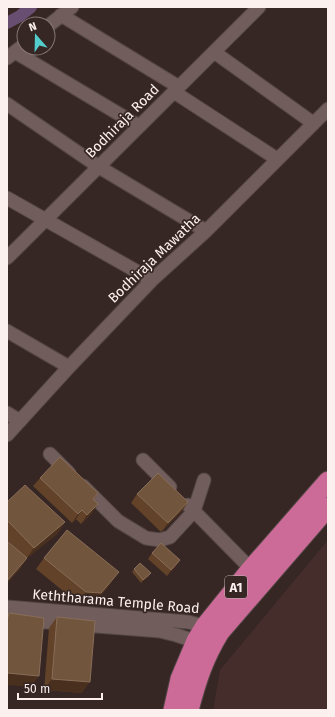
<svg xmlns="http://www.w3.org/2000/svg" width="335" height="717" font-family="'Fira Sans',sans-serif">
<rect width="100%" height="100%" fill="#362624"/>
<path fill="#442d2a" d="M328,540V710H213L220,670Z"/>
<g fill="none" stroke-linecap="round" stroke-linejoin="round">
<path stroke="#684e70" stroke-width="12" d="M7,23L20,16L31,7"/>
<g stroke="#524543" stroke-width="15">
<path id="minor" d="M61,15L179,87
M48,26L72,7
M15,52L139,126
M214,52L313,123
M7,58L24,45
M174,92L277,159
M7,104L99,167L206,231
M7,198L152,280
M7,258L259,7
M7,331L69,367
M7,413L20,421
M7,435L69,367L152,280L206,231L328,109
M50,454L69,473
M143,460L170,487
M83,486L118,521L146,538L160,540L170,537L194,511L204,480
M188,505L251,569
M7,607L188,622L212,628
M7,619L160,631L176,635L204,644"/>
</g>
<g stroke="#524543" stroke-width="21">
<path id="highway" d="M173,710L180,679L196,641L205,626L251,569L328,481
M189,710C197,680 204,658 220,632L328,507"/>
</g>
<use href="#minor" stroke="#715d5b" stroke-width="13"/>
<use href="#highway" stroke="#cc6b98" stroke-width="19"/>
</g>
<path fill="#624228" d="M40,478L98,493L94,499L92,513L81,524L76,519L72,523L33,486Z
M137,494L188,502L182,511L161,532L131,503Z
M7,502L65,522L57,534L27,558L19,570L7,583V541L16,549L7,540Z
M152,553L180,560L175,567L167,576L148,559Z
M44,558L111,583L93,605L78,603L36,569Z
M134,569L149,576L141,583L132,572Z
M57,617L82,693L44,690L49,628Z"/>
<path fill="#492f1d" d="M188,502L182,511L161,532L168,523Z
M98,504L92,513L81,524L87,515Z
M82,510L76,519L72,523L78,514Z
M65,522L57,534L26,559L34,548Z
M27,558L19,570L7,583V581Z
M180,560L175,567L167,576L171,570Z
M119,572L111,583L93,605L78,603L86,592Z
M151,573L149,576L141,583L143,580Z
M7,673L39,676L31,687L7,685Z
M52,679L90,682L82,693L44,690Z"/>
<path fill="#72553d" stroke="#886d59" d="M60,457L98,493L93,499L98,504L87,515L82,510L78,514L40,478Z
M158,473L188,502L168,523L137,494Z
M25,485L65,522L34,548L7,520V502Z
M67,530L119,572L101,593L86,592L44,558Z
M7,541L27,558L7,581Z
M161,543L180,560L171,570L152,553Z
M140,563L151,573L143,580L134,569Z
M9,613L44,618L39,676L7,673V621Z
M57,617L95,621L90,682L52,679Z"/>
<g text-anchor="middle" stroke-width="3.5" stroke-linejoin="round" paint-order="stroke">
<rect fill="#362624" stroke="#c0b3b1" stroke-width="1" x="225" y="576" width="22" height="22" rx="3"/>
<g font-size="13" font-weight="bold" fill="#fbf0ee">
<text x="236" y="592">A1</text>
</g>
<g font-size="14" fill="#fbf0ee" stroke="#362624">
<text transform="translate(122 121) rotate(-45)" y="5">Bodhiraja Road</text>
<text transform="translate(154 258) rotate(-44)" y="5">Bodhiraja Mawatha</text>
<text transform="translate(116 601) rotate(5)" y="5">Keththarama Temple Road</text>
</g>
</g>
<rect width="335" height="717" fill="none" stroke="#fbf0ee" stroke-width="16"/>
<g transform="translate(36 36) rotate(340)"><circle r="19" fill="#362624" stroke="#857775"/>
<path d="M0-3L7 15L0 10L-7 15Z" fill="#52cdcc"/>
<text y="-6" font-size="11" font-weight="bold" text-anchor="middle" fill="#fbf0ee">N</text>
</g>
<path d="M18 693v6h84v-6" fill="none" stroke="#fbf0ee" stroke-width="2"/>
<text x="24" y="693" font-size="12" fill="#fbf0ee" stroke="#362624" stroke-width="3" paint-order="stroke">50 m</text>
</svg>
